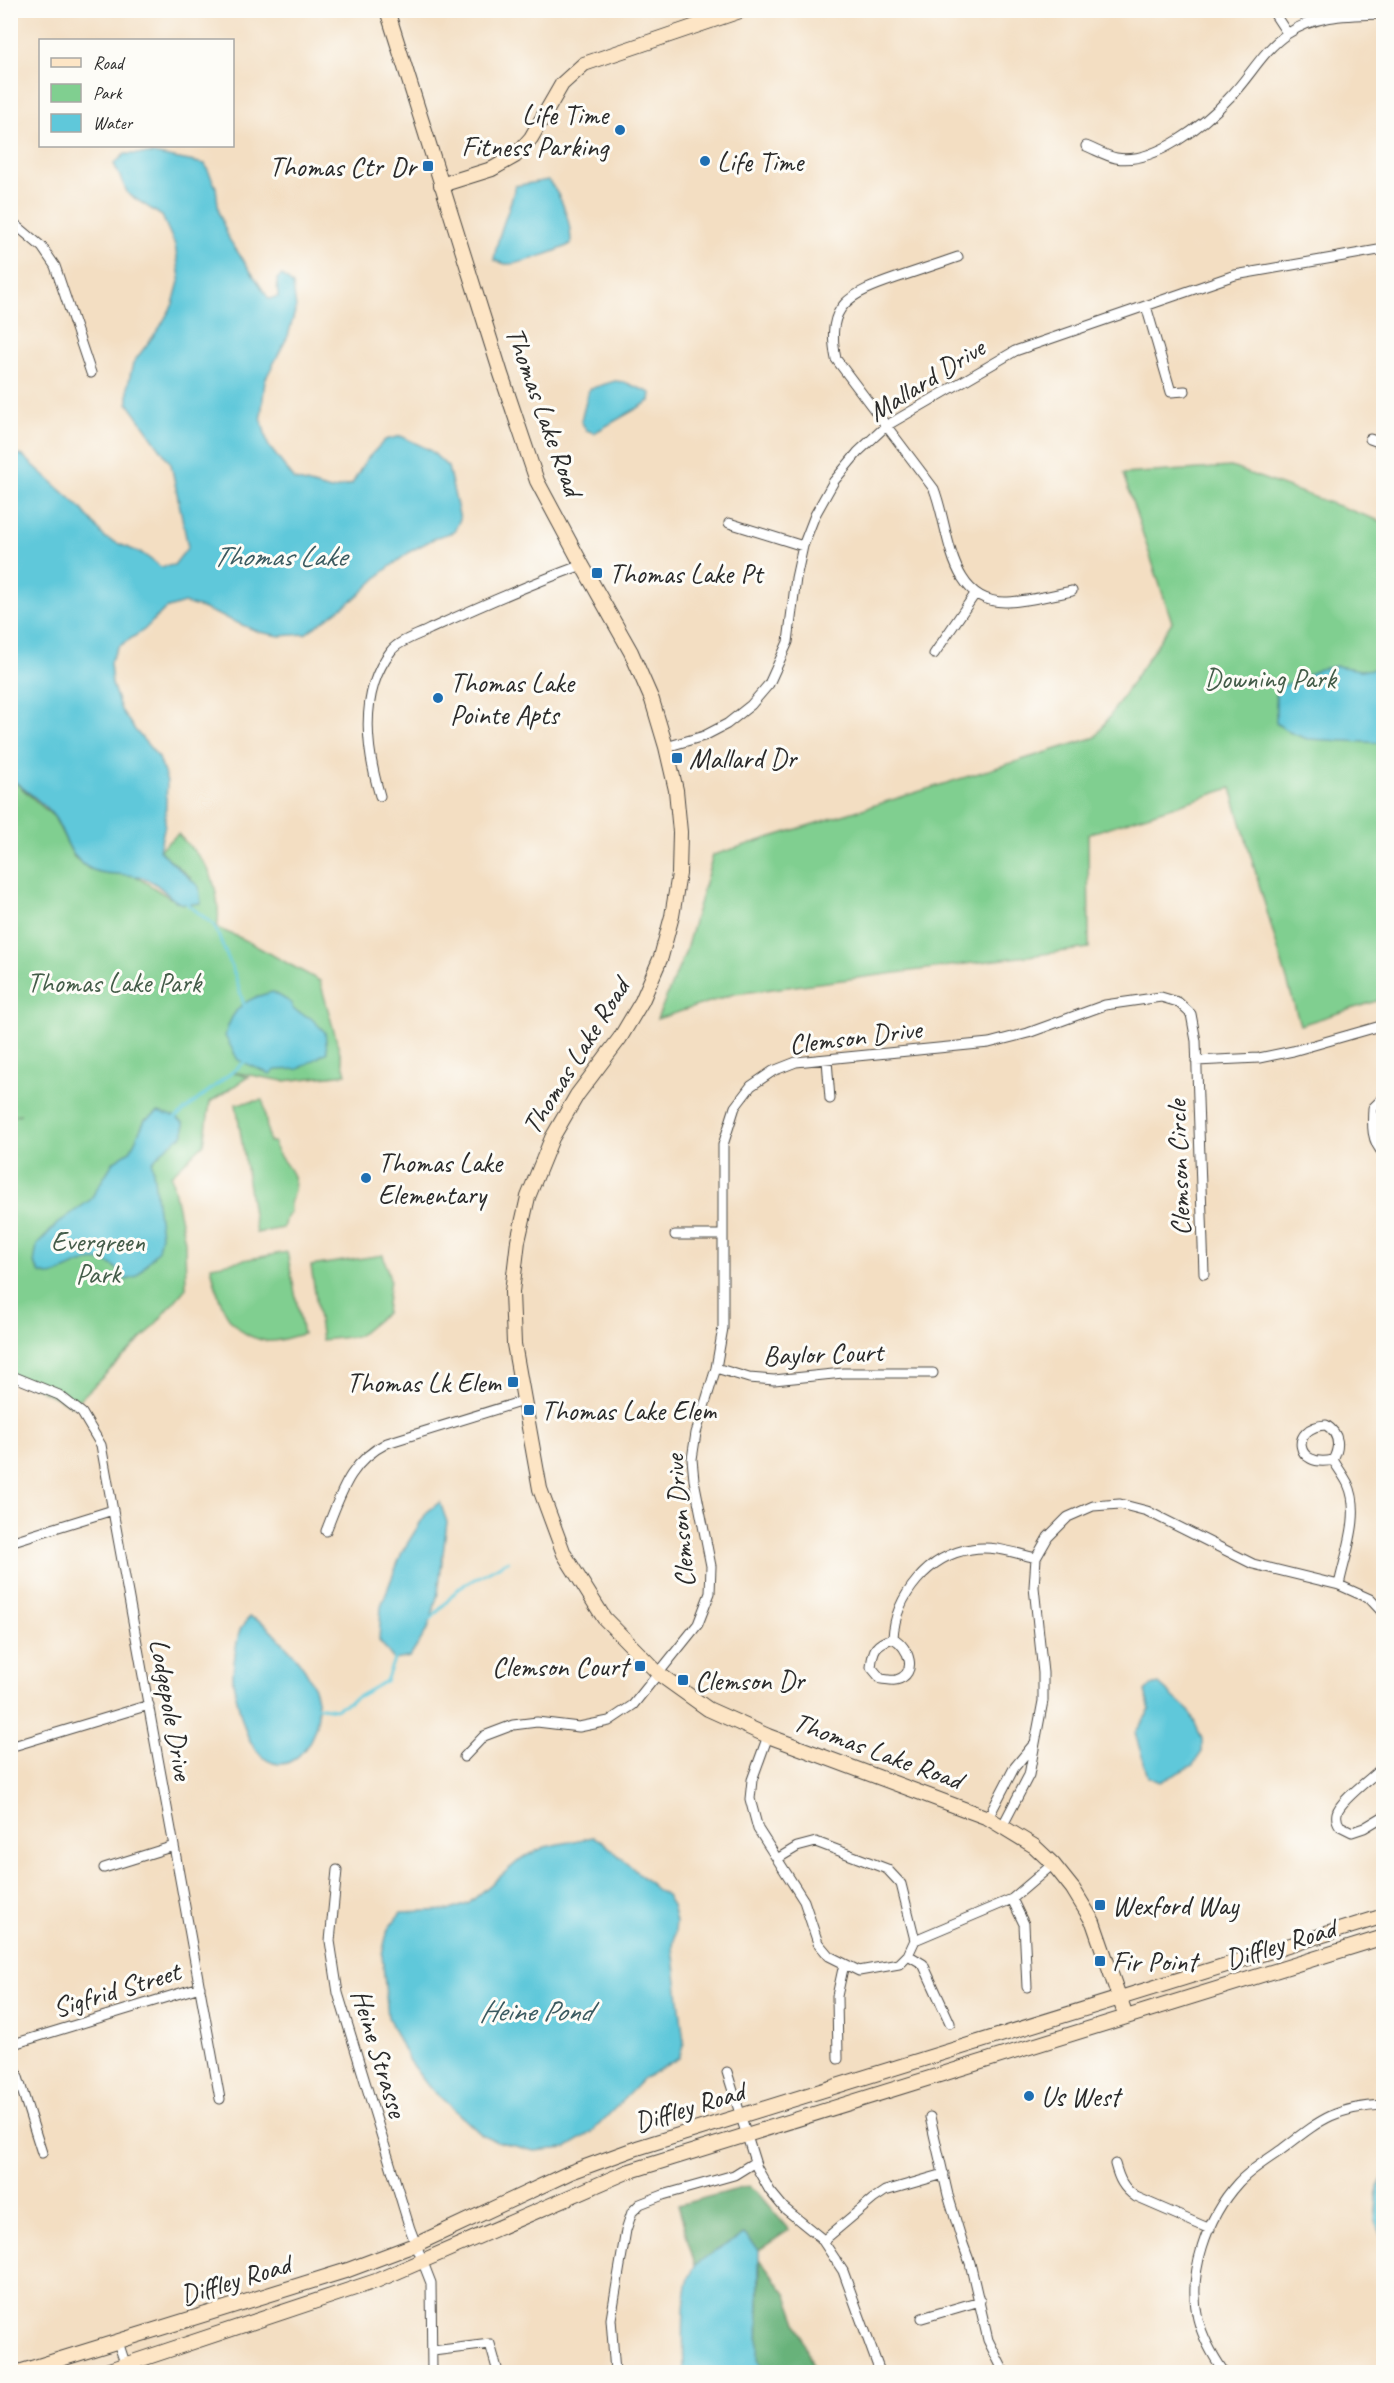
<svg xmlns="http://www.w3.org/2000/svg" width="1394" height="2383" font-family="Caveat,sans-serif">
<rect width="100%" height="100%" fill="#fdfcf7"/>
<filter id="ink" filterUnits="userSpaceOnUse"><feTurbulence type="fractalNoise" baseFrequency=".0167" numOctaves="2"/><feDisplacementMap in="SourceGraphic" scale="12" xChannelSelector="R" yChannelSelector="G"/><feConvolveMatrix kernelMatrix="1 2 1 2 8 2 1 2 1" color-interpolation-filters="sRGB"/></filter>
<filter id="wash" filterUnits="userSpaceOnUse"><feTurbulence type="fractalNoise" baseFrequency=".008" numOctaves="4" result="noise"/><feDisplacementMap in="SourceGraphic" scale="24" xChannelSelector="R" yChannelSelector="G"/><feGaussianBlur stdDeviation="1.35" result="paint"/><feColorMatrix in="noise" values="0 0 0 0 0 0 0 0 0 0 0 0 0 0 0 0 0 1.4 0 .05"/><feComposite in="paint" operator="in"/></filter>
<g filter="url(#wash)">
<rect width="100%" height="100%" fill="#f3dec2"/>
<path fill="#80cf90" stroke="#567d5e" stroke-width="1.5" d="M1231,467L1383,522V999L1300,1025L1231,788L1088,834L1089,948L734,994L657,1019L685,953L713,855L1096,737L1172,622L1123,474Z
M10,778L54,817L74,857L89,869L131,873L170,898L191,878L159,850L178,834C200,858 212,865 217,899C218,909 220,917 217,928L243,939L320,981L346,1074L284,1081L232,1072L248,1077L210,1102L204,1144L171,1175L185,1241L186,1288L148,1333L73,1406L11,1375L10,1117L21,1114L11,1115Z
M263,1100L269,1142H274C276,1158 291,1165 294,1180C298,1191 287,1201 290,1212L286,1217L283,1228L256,1233L236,1104Z
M287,1252L303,1334C293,1336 276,1343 266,1341C226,1334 218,1300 211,1266Z
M383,1255L390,1279L386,1313L358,1336L322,1340L311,1266Z"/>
<path fill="#68b27a" stroke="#4a6e52" stroke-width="1.5" d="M749,2186L757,2192L789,2230L759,2250L744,2234L695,2265L678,2205Z
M760,2259L787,2295L815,2372H766L758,2360Z"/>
<path fill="#5fc8da" stroke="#457a82" stroke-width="1.5" d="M125,154H153L205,164L216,187L219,213L229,239L269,299L278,297L277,279L282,275L293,285L296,308L288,336L265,380L261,417L268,445L295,480L331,490L352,484L366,460L385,440L401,436L430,450L448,467L460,519L454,532L437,537L411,551L383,572L357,597L305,634L280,636L259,632L202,608L184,603L165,609L144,630L118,647L110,662L112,684L121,710L135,730L159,758L167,782L165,825L159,850L199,887L201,903C171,908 174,896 154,883C133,869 106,879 87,867C68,855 66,836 55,818C45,803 24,790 11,778V452L23,456L81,508L105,538L143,554L161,567L174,565L188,547L171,464L128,403V385L133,363L160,327L173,304L180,278L175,245L162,216L128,194L114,164Z
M548,180C563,198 571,222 571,244C560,250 519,265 507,264C503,264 498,261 494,260C497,234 510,211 515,186Z
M615,381L624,382L651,393L650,401L594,433L586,430L581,421L589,389Z
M1337,666L1360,670L1383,669V743L1307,739L1289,732L1276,723V689L1320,669Z
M273,992L290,1002L294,1010L311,1018L325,1032L327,1052L299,1069L276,1070L270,1074L238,1060L225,1036C232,1007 246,998 273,992Z
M158,1112L176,1117L184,1123V1134L164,1149L152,1162L161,1235L158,1250L136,1277L126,1280C105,1247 80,1263 52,1276L40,1273L34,1263L37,1245L58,1223L90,1200L114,1161L130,1151L145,1120Z
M440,1502L447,1522L438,1593L429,1627L410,1657L394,1660L379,1640L381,1606L402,1552L427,1512Z
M250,1617C267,1623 273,1632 285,1645C302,1662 317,1684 318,1709C319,1740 287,1787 257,1751C246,1739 241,1716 237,1700C236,1694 234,1688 233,1682C232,1673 237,1635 241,1628C243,1624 247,1620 250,1617Z
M1159,1684L1190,1712L1202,1739V1752L1193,1765L1160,1782L1148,1777L1135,1733L1150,1710L1145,1692L1151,1686Z
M593,1837L602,1841L656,1889L666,1896L672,1905L676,1922L673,1947L684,2043L679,2058L643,2079L591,2133L566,2148L534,2151L496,2141L481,2134L428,2086L409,2061L388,2017L382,1954L388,1929L401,1912L450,1910L468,1904L522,1858L545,1847Z
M1383,2178V2239L1375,2222L1378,2187Z
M744,2234L759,2250L758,2360L766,2372H684C684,2349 679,2280 697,2264C710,2252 729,2244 744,2234Z"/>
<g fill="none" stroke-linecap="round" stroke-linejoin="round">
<path stroke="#5fc8da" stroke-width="3" d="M187,904L214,925L235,975L244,1005
M173,1120L247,1060
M431,1619L460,1587L508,1561
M314,1706L336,1709L386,1681L395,1657"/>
</g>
</g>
<g filter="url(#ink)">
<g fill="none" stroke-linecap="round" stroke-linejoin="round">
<g stroke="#494642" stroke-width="11">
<path id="street" d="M1272,10L1287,33
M1086,146C1096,150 1106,156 1116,158C1154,165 1205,124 1229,98C1250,77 1262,51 1287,34C1316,14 1350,15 1384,14
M10,220L42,247L55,266L91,373
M958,257C938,264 917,271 896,278C850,294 825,304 836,359L934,489C950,529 948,605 1008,602C1029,601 1051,595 1072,591
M1146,306L1171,392L1185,391
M1370,439L1384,444
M729,523L803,546
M934,654L975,594
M666,747L704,736L727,724L751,705L769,684L788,642L796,578L803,546L815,515L834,481L858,452L886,426L1015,351L1235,275L1384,249
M380,796C366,749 359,692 391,651C398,641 419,635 430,629C480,606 530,584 582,565
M827,1060L830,1099
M1196,1061L1259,1058L1293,1051L1384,1025
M1384,1097L1373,1108C1372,1125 1371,1142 1384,1154
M675,1235H723
M716,1368L749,1378L774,1380L843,1373H933
M10,1375L59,1395L82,1413L101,1445L220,2099
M1333,1460C1295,1469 1289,1427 1326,1425C1340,1434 1340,1447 1333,1460C1338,1468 1344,1476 1348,1484C1362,1514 1345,1555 1339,1585
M326,1531C341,1494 349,1462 387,1443L523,1401
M10,1542L113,1510
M893,1638C909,1647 919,1674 896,1680C892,1681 885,1679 881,1679L871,1667C873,1649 875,1644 893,1638C895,1596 929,1555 971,1549C993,1545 1015,1553 1036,1558
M768,1736L752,1780L750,1799L758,1829L804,1901L818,1943L829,1956L859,1971L899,1964L908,1955L915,1940L901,1884L887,1869L816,1842L797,1847L777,1859
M10,1747L149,1705
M464,1757L484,1736L513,1725L537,1722L579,1727L609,1721L633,1705L698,1624L710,1593L711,1566L694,1480L692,1459L696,1433L716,1368L723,1328V1145L735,1107L751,1086L773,1071L796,1062L989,1043L1028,1033L1105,1005L1161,997L1178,1002L1191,1014L1196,1041L1204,1274
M1384,1766C1373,1777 1340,1800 1337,1813C1336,1818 1337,1822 1340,1826L1352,1832L1364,1828L1384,1816
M988,1818L1014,1768L1033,1745
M1003,1825L1029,1775L1043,1701V1673L1034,1587L1036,1558L1048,1537L1068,1517L1093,1506L1120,1504L1147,1511L1253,1564L1339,1585L1370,1599L1384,1614
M104,1868L174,1846
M337,1870L330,1941L338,1993L410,2229L431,2283L432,2372
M1012,1899L1024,1924L1027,1987
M915,1940L1012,1899L1053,1864
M908,1955L923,1964L950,2023
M10,2045L200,1987
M10,2052L42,2153
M838,2059L837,1996L844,1964
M727,2072L757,2168L770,2191L784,2208L821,2238L843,2271L880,2372
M930,2117L948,2195L963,2244L970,2263L988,2340L1004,2372
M1115,2164C1119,2179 1123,2188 1136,2197L1210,2229
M823,2241L873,2199L885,2191L944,2174
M922,2318L980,2301
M118,2342L128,2372
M433,2351L490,2344L498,2372
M615,2372L611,2319L626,2230L632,2212L640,2204L663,2195L734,2175L755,2162
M1224,2372C1213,2356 1203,2339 1198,2319C1187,2274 1207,2217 1238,2183C1250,2170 1267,2160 1281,2150C1319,2121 1334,2107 1384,2105"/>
</g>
<g stroke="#494642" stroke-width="16">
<path id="secondary" d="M387,10L501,374L537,481L582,565L631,652L652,700L666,747L676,790L680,832L679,874L672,916L661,957L642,1001L620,1038L577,1095L552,1138L528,1197L518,1241L512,1292L514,1344L540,1489L564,1554L604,1618L659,1674L708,1709L768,1736L988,1818L1034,1846L1053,1864L1073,1889L1093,1922L1126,2017
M441,185L492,169L515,156L531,138L562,84L584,64L743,10
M19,2372L348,2270L417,2244L571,2172L637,2148L1384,1916
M103,2372L376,2281L627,2172L1384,1937"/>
</g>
<use href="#street" stroke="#fff" stroke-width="9"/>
<use href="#secondary" stroke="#fde5c5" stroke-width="14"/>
</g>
</g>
<g fill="#1f6fb2" stroke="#fdfcf7" stroke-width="2">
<circle cx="620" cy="130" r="6"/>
<circle cx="705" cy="161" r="6"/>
<rect x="422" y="160" width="12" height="12" rx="3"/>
<rect x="591" y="567" width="12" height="12" rx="3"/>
<circle cx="438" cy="698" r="6"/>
<rect x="671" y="752" width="12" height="12" rx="3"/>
<circle cx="366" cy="1178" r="6"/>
<rect x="507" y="1376" width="12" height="12" rx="3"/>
<rect x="523" y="1404" width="12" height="12" rx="3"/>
<rect x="634" y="1660" width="12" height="12" rx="3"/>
<rect x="677" y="1674" width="12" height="12" rx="3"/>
<rect x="1094" y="1899" width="12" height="12" rx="3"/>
<rect x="1094" y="1955" width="12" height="12" rx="3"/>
<circle cx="1029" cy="2096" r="6"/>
</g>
<g text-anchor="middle" stroke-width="6" stroke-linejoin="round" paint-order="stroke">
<g font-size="28" fill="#2b2b2b" stroke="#fdfcf7" text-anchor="start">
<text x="608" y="124" text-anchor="end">Life Time<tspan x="608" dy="32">Fitness Parking</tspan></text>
<text x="717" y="171">Life Time</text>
<text x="416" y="176" text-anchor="end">Thomas Ctr Dr</text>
<text x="609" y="583">Thomas Lake Pt</text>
<text x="450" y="692">Thomas Lake<tspan x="450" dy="32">Pointe Apts</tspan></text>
<text x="689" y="768">Mallard Dr</text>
<text x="378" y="1172">Thomas Lake<tspan x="378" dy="32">Elementary</tspan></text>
<text x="501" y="1392" text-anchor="end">Thomas Lk Elem</text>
<text x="541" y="1420">Thomas Lake Elem</text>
<text x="628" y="1676" text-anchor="end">Clemson Court</text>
<text x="695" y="1690">Clemson Dr</text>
<text x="1112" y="1915">Wexford Way</text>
<text x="1112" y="1971">Fir Point</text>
<text x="1041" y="2106">Us West</text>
</g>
<g font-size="28" fill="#2b2b2b" stroke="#fdfcf7">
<text transform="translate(926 379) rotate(-32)" y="10">Mallard Drive</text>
<text transform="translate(545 411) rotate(70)" y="10">Thomas Lake Road</text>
<text transform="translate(855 1036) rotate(-7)" y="10">Clemson Drive</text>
<text transform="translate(575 1056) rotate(-58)" y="10">Thomas Lake Road</text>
<text transform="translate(1178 1168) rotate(-92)" y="10">Clemson Circle</text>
<text transform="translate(823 1353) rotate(-2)" y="10">Baylor Court</text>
<text transform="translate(679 1521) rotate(-95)" y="10">Clemson Drive</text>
<text transform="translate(172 1709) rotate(80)" y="10">Lodgepole Drive</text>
<text transform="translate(878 1750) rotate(20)" y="10">Thomas Lake Road</text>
<text transform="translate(1280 1943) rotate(-17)" y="10">Diffley Road</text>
<text transform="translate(116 1989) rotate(-17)" y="10">Sigfrid Street</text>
<text transform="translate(380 2053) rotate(73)" y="10">Heine Strasse</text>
<text transform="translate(689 2106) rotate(-17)" y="10">Diffley Road</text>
<text transform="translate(235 2279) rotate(-17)" y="10">Diffley Road</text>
</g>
<g font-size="28" fill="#445c49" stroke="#fdfcf7">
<text x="1270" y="688">Downing Park</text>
<text x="114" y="992">Thomas Lake Park</text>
<text x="98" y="1251">Evergreen<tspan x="98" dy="32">Park</tspan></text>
</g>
<g font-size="30" font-style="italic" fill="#3b5a60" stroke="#fdfcf7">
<text x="279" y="566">Thomas Lake</text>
<text x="535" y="2021">Heine Pond</text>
</g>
</g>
<rect width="1394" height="2383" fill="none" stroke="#fdfcf7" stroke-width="36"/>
<rect x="39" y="39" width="195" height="108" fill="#fdfcf7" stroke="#a9a8a5" stroke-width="1.5"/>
<rect x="51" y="58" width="30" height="9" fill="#fde5c5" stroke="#a9a8a5" stroke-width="1.5"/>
<text x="93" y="69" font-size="18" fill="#2b2b2b">Road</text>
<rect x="51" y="84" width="30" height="18" fill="#80cf90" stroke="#a9a8a5" stroke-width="1.5"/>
<text x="93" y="99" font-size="18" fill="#2b2b2b">Park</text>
<rect x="51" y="114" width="30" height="18" fill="#5fc8da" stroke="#a9a8a5" stroke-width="1.5"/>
<text x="93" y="129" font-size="18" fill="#2b2b2b">Water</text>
</svg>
